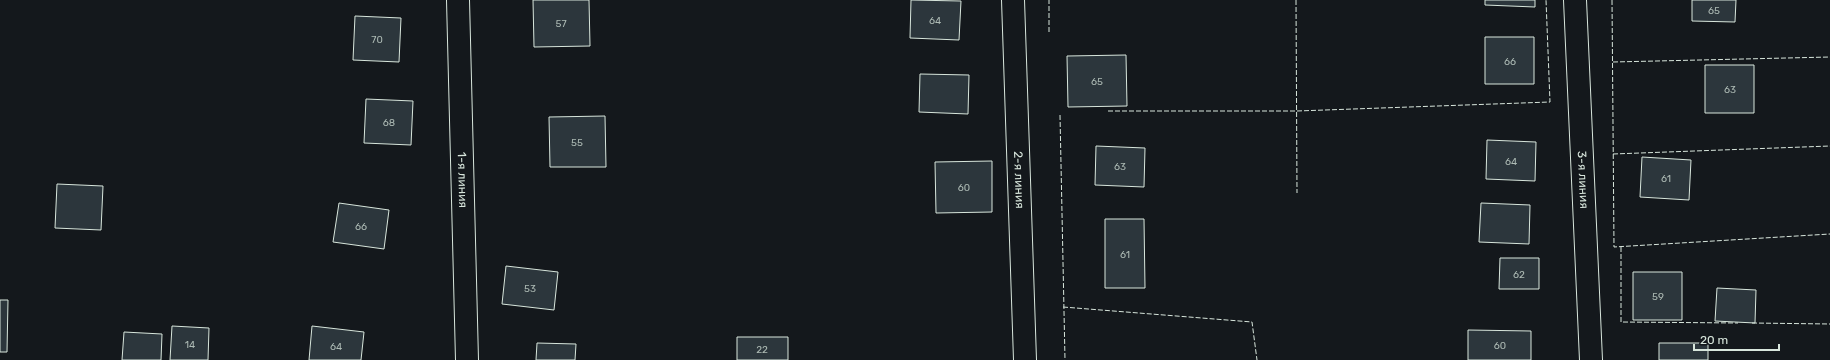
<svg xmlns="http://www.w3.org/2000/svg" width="1830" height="360" font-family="Rubik,sans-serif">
<rect width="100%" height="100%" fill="#14181c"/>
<path fill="#2c363c" stroke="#d8e6dc" d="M533,0H589L590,46L534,47Z
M911,0L961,1L959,40L910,38Z
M1485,0H1535V7L1485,5Z
M1692,0H1736L1735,22L1692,21Z
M355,16L401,18L399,62L353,60Z
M1485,37H1534V84H1485Z
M1126,55L1127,106L1068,107L1067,56Z
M1705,65H1754V113H1705Z
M920,74L969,75L968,114L919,112Z
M366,99L413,101L411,145L364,143Z
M605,116L606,167H550L549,117Z
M1487,140L1536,142L1535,181L1486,179Z
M1096,146L1145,148L1144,187L1095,185Z
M1642,157L1691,160L1689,200L1640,197Z
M992,161V212L936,213L935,162Z
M57,184L103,186L101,230L55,228Z
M339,203L389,210L384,249L333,242Z
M1481,203L1530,205L1529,244L1479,242Z
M1105,219H1144L1145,288H1105Z
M1500,258H1539V289H1499Z
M506,266L558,272L554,310L502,304Z
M1633,272H1682V320H1633Z
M1717,288L1756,290L1755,323L1715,321Z
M0,300H8L7,352H0Z
M172,326L209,328L208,360H170Z
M312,326L364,332L361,360H309Z
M1468,330L1531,331V360H1468Z
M124,332L162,334L161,360H122Z
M737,337H788V360H737Z
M537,343L576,344L575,360H536Z
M1659,343H1708V360H1659Z"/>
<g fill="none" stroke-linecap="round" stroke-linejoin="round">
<g stroke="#d8e6dc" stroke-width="24">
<g id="street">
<path id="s1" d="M458,0L467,360"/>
<path id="s2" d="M1013,0L1025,360"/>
<path id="s3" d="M1575,0L1591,360"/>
</g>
</g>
<use href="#street" stroke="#14181c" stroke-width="22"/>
<path stroke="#d8e6dc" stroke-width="1" stroke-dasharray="5 2" stroke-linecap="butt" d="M1296,0L1297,193
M1612,0L1614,247L1830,234
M1049,32V0
M1613,62L1830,57
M1108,111H1297L1550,102L1546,0
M1060,115L1065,360
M1613,154L1830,146
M1621,247V322L1738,323
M1063,307L1252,322L1257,360
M1752,323L1830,324"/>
</g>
<g text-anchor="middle" stroke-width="3" stroke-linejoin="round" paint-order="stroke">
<g font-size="10" fill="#adbab4">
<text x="1714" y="14">65</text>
<text x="935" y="24">64</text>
<text x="561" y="27">57</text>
<text x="377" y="43">70</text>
<text x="1510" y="65">66</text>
<text x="1097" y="85">65</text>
<text x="1730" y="93">63</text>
<text x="389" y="126">68</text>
<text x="577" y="146">55</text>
<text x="1511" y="165">64</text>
<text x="1120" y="170">63</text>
<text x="1666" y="182">61</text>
<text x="964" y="191">60</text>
<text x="361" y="230">66</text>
<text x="1125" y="258">61</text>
<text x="1519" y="278">62</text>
<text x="530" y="292">53</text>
<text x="1658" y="300">59</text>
<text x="190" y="348">14</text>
<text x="1500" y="349">60</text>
<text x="336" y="350">64</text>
<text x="762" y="353">22</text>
</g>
<g font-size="12" fill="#d8e6dc" stroke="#14181c">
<text dy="4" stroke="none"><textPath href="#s1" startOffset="180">1-я линия</textPath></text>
<text dy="4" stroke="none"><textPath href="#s2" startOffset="180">2-я линия</textPath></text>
<text dy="4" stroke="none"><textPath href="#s3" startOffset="180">3-я линия</textPath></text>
</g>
</g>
<path d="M1694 344v6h85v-6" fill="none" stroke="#d8e6dc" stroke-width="2"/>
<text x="1700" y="344" font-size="12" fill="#d8e6dc" stroke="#14181c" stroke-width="3" paint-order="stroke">20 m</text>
</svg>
